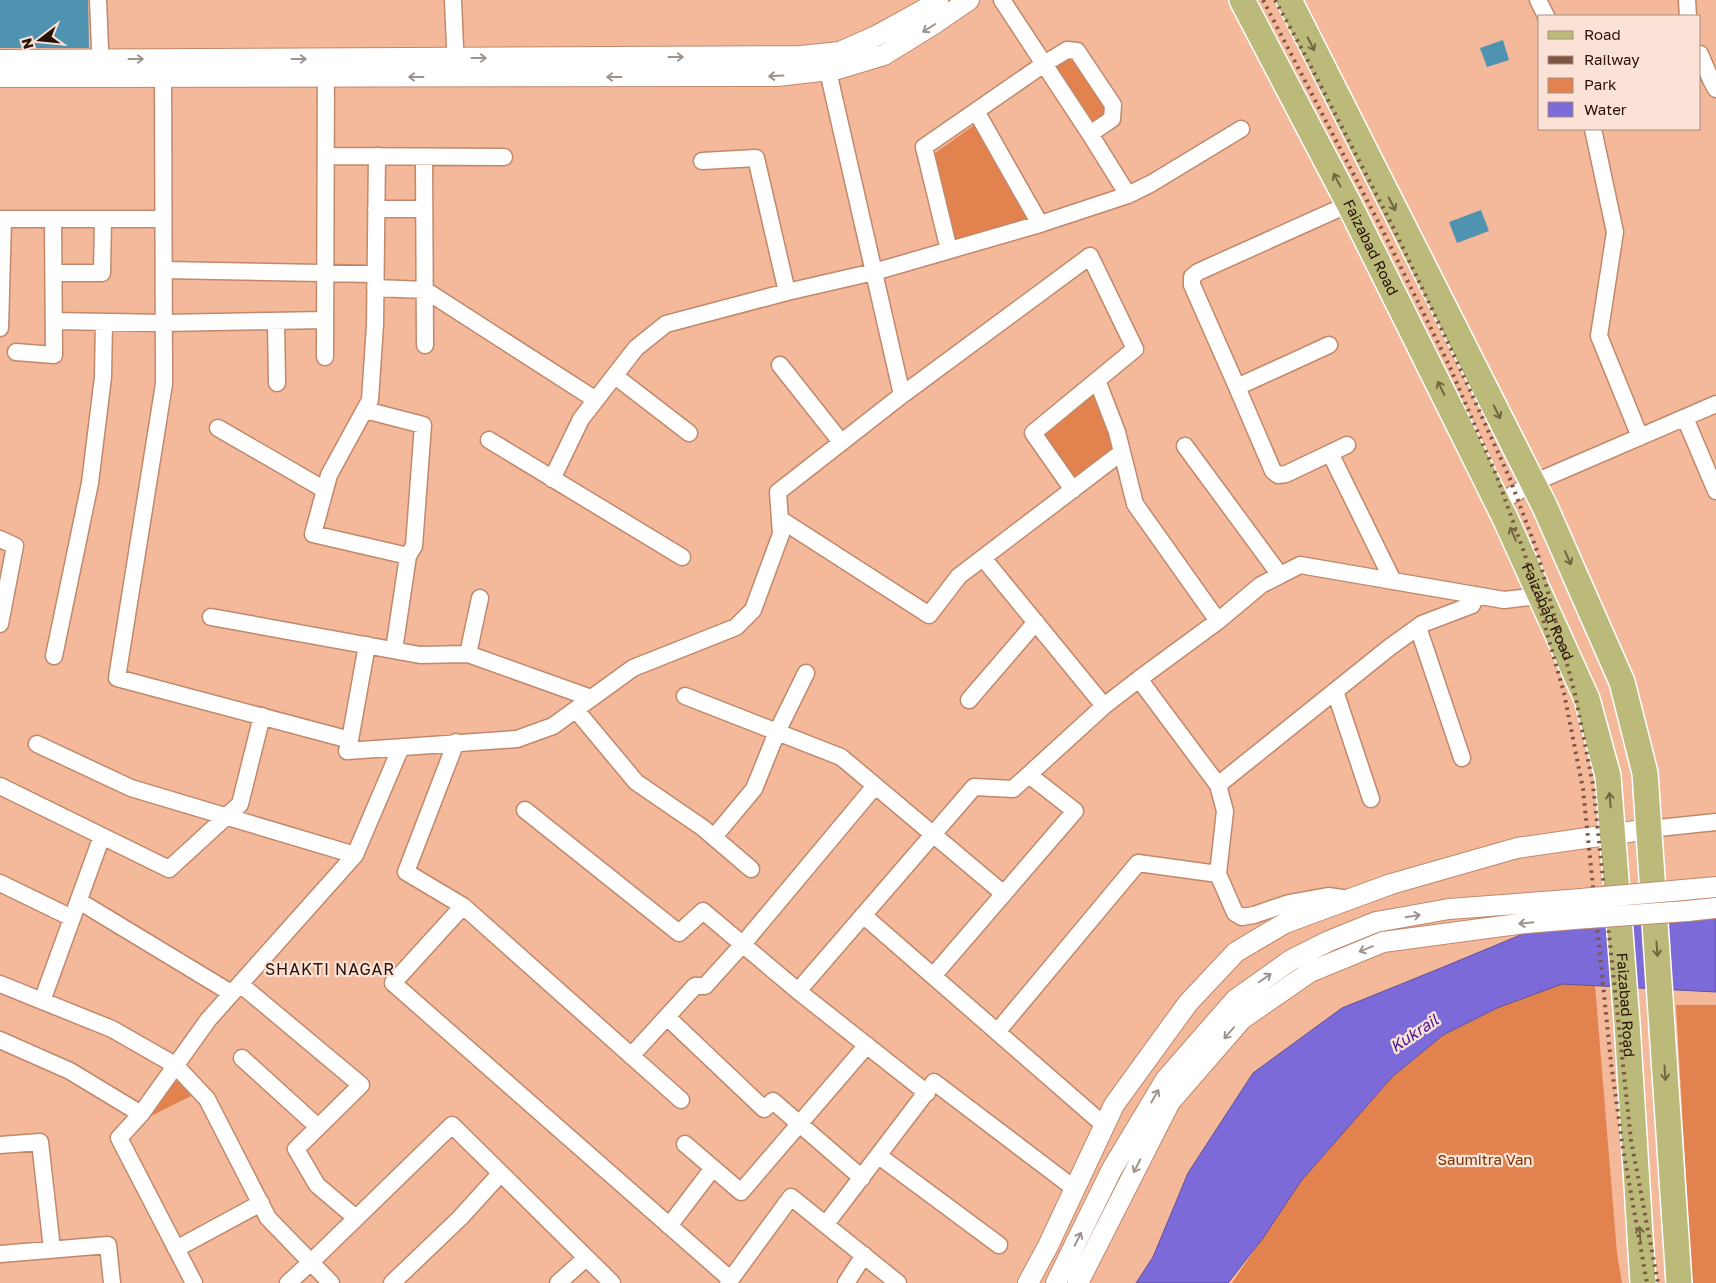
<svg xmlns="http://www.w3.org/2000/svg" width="1716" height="1283" font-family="'Golos Text',sans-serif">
<rect width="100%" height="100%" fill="#f4b89a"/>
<path fill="#e2834f" d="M1072,57L1109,114L1090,127L1053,69Z
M977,123L1032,221L952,245L931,156Z
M1096,389L1117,449L1074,483L1038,434Z
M1562,984L1595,986L1617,1253L1622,1283H1232L1301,1181L1392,1077L1443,1035L1497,1008Z
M1676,1005H1716V1283H1692Z
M174,1073L197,1093L149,1117Z"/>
<path fill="#7b6ad7" stroke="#625099" d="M1716,917V992L1562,984L1497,1008L1443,1035L1392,1077L1301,1181L1263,1238L1228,1283H1136L1153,1257L1188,1173L1253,1073L1342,1008L1436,970L1535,929Z"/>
<path fill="#5093b0" d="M0,0H88L89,48H0Z
M1503,40L1509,60L1487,67L1480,48Z
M1481,210L1489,231L1457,243L1449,222Z"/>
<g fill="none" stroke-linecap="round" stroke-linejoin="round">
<g stroke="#c1886b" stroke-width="19">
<path id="minor" d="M98,0L101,72
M453,0L456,70
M1002,0L1090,134L1128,195
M1538,0L1546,16
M1687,0L1688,16
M1700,54L1711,80L1716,89
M825,58L902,395
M163,66L164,384L117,678L350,740L347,751L517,739L553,726L633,668L736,627L753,610L781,534L778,492L902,395L1090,256L1135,349L1033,433L1073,490
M976,111L1040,224
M1593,129L1615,232L1599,336L1640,437
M326,156L504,157
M377,156L375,325L370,400L329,475L313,534L408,556L394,650
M424,157L425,345
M702,161L756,158L787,292
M376,209H424
M0,219H163
M949,250L924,147L1044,64L1067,50L1077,51L1113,105L1112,119L1090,134
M164,270L375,274
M54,273H102L103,219
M375,288L425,290L596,400
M55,321L163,323L325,320
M276,321L277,383
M0,328L3,219
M16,352L54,355L53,219
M325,357L326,64
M780,365L841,442
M615,376L689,433
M1097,380L1117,432L1135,504L1218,621
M1237,387L1329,345
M365,410L423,425L414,546L408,556
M1685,418L1716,491
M218,428L325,490
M489,440L682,557
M1347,445L1286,474L1278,475L1273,471L1237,387L1192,285V277L1198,272L1349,204
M1185,446L1280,575
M1330,453L1393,581
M552,479L581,419L636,348L666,324L787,292L874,272L1040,224L1128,195L1152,183L1241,129
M1498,503L1533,483L1716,404
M780,519L929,615L959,576L1122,452
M0,539L15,546L0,624
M983,558L1104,706
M211,617L420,655L468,654L591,698
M1418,627L1462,758
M468,654L480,598
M54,656L90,483L103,377L104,322
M1139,679L1218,785L1225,811L1218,874L1235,913L1242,917L1254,915L1289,903L1328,896L1349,899
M1335,691L1371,799
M685,696L841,757L1004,894
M969,700L1036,622
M576,710L636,782L703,828L751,869
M350,740L367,645
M456,742L406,872L463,906L681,1100
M37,744L131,788L355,855
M1218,785L1390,647L1422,624L1472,605L1476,595
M0,786L169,869L240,804L262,716
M525,810L679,933L703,911L798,991L927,1093
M1649,829L1716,822
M714,837L754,789L777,732L806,673
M0,883L72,918
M79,901L231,993
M463,906L393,983L730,1279
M863,915L1104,1125
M933,976L1075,811L1029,775
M0,984L112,1029L175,1065L207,1099L268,1218L331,1283
M240,984L361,1085L296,1149L317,1185L356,1218
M798,991L974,787L1013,789L1104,706L1139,679L1218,621L1261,585L1300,565L1504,600L1539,596
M42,1001L102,836
M667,1017L764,1109L773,1101L862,1178
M997,1032L1138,863L1218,874
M0,1040L70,1071L141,1114L208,1020L355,855L401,747
M631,1056L695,986H705L743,944L875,786
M242,1058L318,1127
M141,1114L119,1138L194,1283
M685,1144L741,1192L867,1045
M0,1145L40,1142L52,1249
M879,1156L999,1245
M826,1224L934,1082L1075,1189
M669,1226L713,1168
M176,1249L261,1203
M0,1254L108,1245L112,1283
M288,1283L310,1263L452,1125L612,1283
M392,1283L460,1218L500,1174
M558,1283L586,1258
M728,1283L791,1197L898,1283
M846,1283L864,1255"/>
</g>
<g stroke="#c1886b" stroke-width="22">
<path id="tertiary" d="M0,60L801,56L840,52L876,36L925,9L938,0
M0,77L777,76L838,69L884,55L934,24L969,0
M1683,890L1716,887
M1687,911L1716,908
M1028,1283L1048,1246L1114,1105L1188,1003L1236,952L1285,923L1391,884L1517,848L1649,829
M1056,1283L1112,1169L1166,1079L1235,1000L1291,960L1329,941L1376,922L1449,909L1569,900
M1078,1283L1170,1102L1242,1019L1310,972L1383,942L1526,923L1574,919"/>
</g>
<g stroke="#fff" stroke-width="28">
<g id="primary">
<path id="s1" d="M1242,0L1349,204L1505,518L1587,699L1608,776L1627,1023L1643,1283"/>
<path d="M1289,0L1545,507L1622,682L1645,773L1679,1283"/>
</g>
</g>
<use href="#minor" stroke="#fff" stroke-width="16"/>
<use href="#tertiary" stroke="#fff" stroke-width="20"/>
<use href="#primary" stroke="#bcba7b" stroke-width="25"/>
<path stroke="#7d5744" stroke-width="4" stroke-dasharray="2.5 5" stroke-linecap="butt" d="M1263,0L1383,231L1449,365L1497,477L1525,555L1564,693L1583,789L1611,1063L1623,1149L1647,1283
M1275,0L1302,49L1395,231L1458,364L1510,479L1537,551L1575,694L1593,785L1631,1140L1658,1283"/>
<g stroke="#c1886b" stroke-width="22" stroke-linecap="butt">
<path id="tertiary-bridge" d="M1569,900L1683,890
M1574,919L1687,911"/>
</g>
<use href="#tertiary-bridge" stroke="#fff" stroke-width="20"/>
</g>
<defs><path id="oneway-shaft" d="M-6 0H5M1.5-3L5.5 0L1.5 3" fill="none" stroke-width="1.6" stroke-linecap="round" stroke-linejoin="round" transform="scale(1.25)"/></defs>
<g stroke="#9e948f">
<use href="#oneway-shaft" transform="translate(929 28) rotate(148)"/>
<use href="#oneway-shaft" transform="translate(676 57)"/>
<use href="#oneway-shaft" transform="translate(479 58)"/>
<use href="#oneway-shaft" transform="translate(136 59)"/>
<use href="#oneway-shaft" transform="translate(299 59)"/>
<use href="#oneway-shaft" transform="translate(776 76) rotate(177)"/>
<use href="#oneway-shaft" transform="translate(416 77) rotate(180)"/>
<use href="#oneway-shaft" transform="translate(614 77) rotate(180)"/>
<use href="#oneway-shaft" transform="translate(1413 916) rotate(-10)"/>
<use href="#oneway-shaft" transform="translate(1526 923) rotate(174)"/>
<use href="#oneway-shaft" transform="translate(1366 949) rotate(158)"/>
<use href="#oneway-shaft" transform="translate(1265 978) rotate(-35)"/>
<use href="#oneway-shaft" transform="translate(1229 1033) rotate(131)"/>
<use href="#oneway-shaft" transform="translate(1155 1096) rotate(-60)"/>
<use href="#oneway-shaft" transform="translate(1137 1166) rotate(117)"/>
<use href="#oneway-shaft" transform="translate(1078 1239) rotate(-64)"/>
</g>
<g stroke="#726641">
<use href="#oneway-shaft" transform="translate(1311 44) rotate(63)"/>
<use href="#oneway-shaft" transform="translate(1337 180) rotate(-118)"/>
<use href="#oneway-shaft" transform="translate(1392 204) rotate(63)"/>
<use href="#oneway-shaft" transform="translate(1441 388) rotate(-116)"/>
<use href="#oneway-shaft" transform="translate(1497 412) rotate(63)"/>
<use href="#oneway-shaft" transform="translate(1513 534) rotate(-113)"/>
<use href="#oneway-shaft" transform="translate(1568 558) rotate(66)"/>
<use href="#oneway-shaft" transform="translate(1610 800) rotate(-95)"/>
<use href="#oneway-shaft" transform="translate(1657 949) rotate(86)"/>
<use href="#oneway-shaft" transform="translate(1665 1073) rotate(86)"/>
<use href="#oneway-shaft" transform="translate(1640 1234) rotate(-94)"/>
</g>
<g text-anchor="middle" stroke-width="4.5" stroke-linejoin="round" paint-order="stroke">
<g font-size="15" fill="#281207" stroke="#fbe2d6">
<text dy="5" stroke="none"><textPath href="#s1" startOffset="279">Faizabad Road</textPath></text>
<text dy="5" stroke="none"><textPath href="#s1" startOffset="684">Faizabad Road</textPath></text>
<text dy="5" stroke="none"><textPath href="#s1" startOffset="1089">Faizabad Road</textPath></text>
</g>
<g font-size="15" fill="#7c3300" stroke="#fbe2d6">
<text x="1485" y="1165">Saumitra Van</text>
</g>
<g font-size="16" letter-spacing="1" fill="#281207" stroke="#fbe2d6">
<text x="330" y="975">SHAKTI NAGAR</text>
</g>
<g font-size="16" font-style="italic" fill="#42149a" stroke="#fbe2d6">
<text transform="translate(1414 1033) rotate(-34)" y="6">Kukrail</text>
</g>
</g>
<rect x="1538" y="15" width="162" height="115" fill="#fbe2d6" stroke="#a78f83"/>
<rect x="1548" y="31" width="25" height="8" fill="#bcba7b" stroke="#a78f83"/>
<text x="1584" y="40" font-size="15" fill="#281207">Road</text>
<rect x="1548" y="56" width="25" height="8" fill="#7d5744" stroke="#a78f83"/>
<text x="1584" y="65" font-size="15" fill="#281207">Railway</text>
<rect x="1548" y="78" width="25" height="15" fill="#e2834f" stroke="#a78f83"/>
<text x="1584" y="90" font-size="15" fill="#281207">Park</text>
<rect x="1548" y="102" width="25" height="15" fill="#7b6ad7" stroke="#a78f83"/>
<text x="1584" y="115" font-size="15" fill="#281207">Water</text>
<g transform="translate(40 40) rotate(254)" stroke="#fbe2d6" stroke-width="4" paint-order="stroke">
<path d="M0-4L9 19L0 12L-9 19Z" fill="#281207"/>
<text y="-8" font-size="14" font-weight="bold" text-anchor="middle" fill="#281207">N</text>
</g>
</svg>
